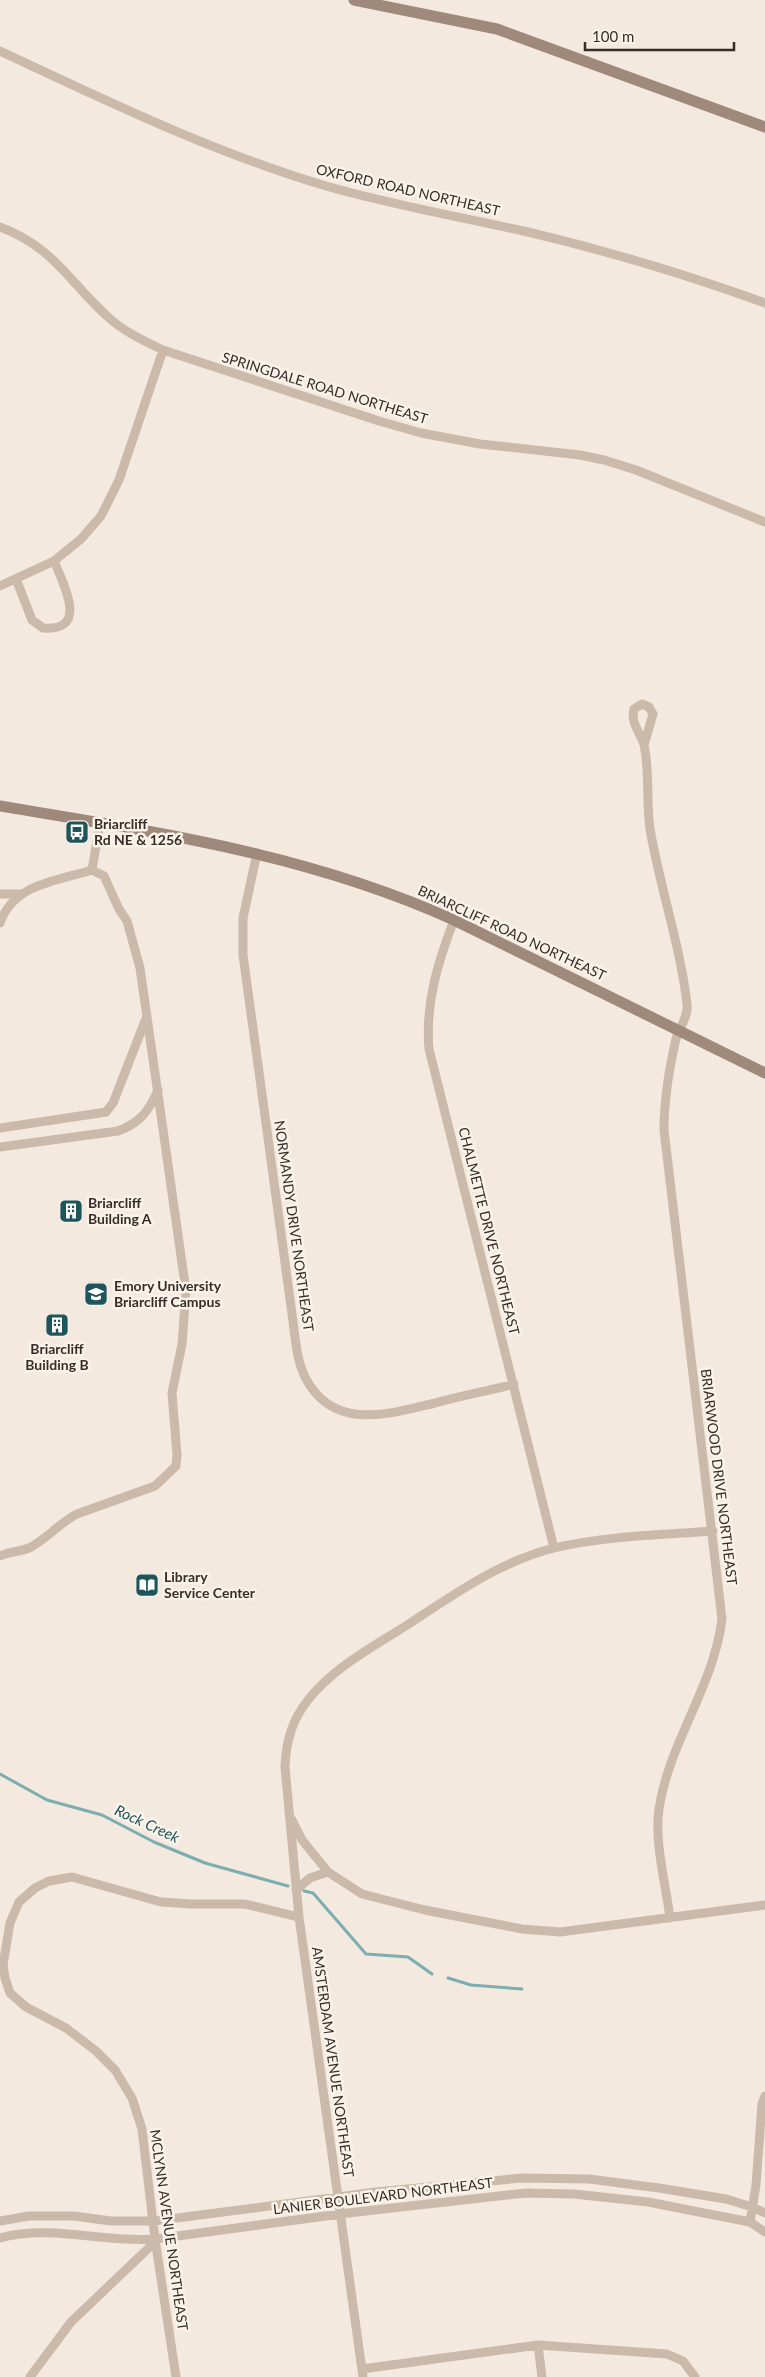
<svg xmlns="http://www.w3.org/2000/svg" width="765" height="2377" font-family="Lato,sans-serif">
<rect width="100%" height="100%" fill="#f3e9de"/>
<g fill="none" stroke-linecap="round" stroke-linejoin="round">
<path stroke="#7cadb0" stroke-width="3" d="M0,1774L47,1800L102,1815L154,1842L205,1863L288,1886
M304,1891L313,1893L366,1954L408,1957L432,1974
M448,1978L471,1985L522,1989"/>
<path stroke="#cbbaa9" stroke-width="9" d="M0,51C107,101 212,152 326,186C392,205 461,217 528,232C608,251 688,275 765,303
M0,227C55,248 68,281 108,317C123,331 144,341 163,350L379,421L421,433L480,444L580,455L604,460L636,470L765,522
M16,579L32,620L43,628C90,632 63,583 54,561
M0,586L54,561L81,539L101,516L119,480L163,350
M644,745L653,714L649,707L642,704L634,709C630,723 641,733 644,745C650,771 646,802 650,829C660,888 680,944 687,1004C689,1016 679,1028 676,1039C669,1069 664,1099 664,1130L722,1619C714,1686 669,1742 659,1809C654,1842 666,1885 670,1918
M257,853L243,918V955L292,1314C295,1334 296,1359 305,1377C333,1432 389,1414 435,1403C461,1396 487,1391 514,1384
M0,894H20
M454,920C438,962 425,1003 429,1049L554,1548
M0,923C13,884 57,881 92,870L100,823
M0,1128L106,1112L113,1103L147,1016
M0,1147L118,1131C140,1123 149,1111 158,1090
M0,1556C10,1551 22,1552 31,1547C48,1538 59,1523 77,1514L155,1486L176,1466L177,1455L172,1393L182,1344L186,1291L140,968L127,921L119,909L104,876L92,870
M292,1820L302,1840L328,1872L362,1894L425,1910L522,1929L560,1932L765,1905
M296,1890L310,1878L328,1872
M0,2221L29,2216H74L111,2221H154L376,2192L522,2178L589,2179L659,2188L726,2199L752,2207L765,2213
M750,2222L756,2185L762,2104L765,2096
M0,2238C50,2224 105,2243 155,2239L348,2213L526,2193L574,2194L648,2202L750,2222L765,2232
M538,2345L542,2377
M362,2369L538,2345L667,2354L683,2361L695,2377
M30,2377L71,2322L156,2241
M176,2377L155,2239L142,2129L132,2098L115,2070L96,2051L66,2028L26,2007L10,1993L5,1978L3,1965L10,1923L19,1902L35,1888L49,1881L72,1877L161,1902L191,1904H245L299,1917
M363,2377L299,1917L285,1767C286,1741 292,1720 308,1700C333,1668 371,1648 404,1627C452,1596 498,1562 554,1548C605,1536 660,1535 713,1531"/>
<path stroke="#9f897a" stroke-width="11" d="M354,0L497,29L765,127
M0,806C156,832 308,854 454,920L765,1073"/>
</g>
<defs>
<g id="bus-square" transform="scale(1.25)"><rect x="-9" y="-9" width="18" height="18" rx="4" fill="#1e555b" stroke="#faf3ea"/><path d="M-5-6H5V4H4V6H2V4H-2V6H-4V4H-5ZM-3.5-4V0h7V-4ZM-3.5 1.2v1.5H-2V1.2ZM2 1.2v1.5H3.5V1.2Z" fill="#fff"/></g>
<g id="building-square" transform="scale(1.25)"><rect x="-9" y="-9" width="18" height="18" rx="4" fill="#1e555b" stroke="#faf3ea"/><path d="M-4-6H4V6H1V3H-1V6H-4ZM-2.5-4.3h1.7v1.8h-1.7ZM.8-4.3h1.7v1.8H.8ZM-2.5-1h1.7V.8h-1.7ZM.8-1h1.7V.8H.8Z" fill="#fff"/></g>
<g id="university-square" transform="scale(1.25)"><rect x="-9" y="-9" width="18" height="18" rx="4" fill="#1e555b" stroke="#faf3ea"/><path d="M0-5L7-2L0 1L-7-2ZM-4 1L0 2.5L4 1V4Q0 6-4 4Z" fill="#fff"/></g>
<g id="library-square" transform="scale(1.25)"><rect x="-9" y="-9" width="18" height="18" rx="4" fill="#1e555b" stroke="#faf3ea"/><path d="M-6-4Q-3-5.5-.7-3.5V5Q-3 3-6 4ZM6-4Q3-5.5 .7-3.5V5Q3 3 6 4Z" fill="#fff"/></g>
</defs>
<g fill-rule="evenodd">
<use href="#bus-square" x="77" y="832"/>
<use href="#building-square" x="71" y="1211"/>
<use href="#university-square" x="96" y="1294"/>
<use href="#building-square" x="57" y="1325"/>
<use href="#library-square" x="147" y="1585"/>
</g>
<g text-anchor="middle" stroke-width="5" stroke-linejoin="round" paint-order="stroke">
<g font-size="14" fill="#382e29" stroke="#faf3ea">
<text transform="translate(408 190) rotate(13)" y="5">OXFORD ROAD NORTHEAST</text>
<text transform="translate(325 388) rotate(17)" y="5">SPRINGDALE ROAD NORTHEAST</text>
<text transform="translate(512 933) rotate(25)" y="5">BRIARCLIFF ROAD NORTHEAST</text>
<text transform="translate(294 1226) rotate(82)" y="5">NORMANDY DRIVE NORTHEAST</text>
<text transform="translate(489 1231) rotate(76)" y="5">CHALMETTE DRIVE NORTHEAST</text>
<text transform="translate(719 1477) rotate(83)" y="5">BRIARWOOD DRIVE NORTHEAST</text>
<text transform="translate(333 2062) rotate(82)" y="5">AMSTERDAM AVENUE NORTHEAST</text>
<text transform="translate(383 2196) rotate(-7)" y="5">LANIER BOULEVARD NORTHEAST</text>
<text transform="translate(169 2230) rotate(82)" y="5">MCLYNN AVENUE NORTHEAST</text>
</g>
<g font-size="14" font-weight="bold" fill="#382e29" stroke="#faf3ea" text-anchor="start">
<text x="94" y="829">Briarcliff<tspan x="94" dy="16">Rd NE &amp; 1256</tspan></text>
<text x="88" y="1208">Briarcliff<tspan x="88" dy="16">Building A</tspan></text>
<text x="114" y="1291">Emory University<tspan x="114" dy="16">Briarcliff Campus</tspan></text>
<text x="57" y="1354" text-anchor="middle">Briarcliff<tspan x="57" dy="16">Building B</tspan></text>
<text x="164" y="1582">Library<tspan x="164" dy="16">Service Center</tspan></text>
</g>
<g font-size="15" font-style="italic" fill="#1e555b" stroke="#faf3ea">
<text transform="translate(147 1824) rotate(25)" y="5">Rock Creek</text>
</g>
</g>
<path d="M585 42v8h149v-8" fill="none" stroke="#382e29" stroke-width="2.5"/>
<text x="592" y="42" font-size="15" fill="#382e29" stroke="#faf3ea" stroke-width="4" paint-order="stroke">100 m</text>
</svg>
